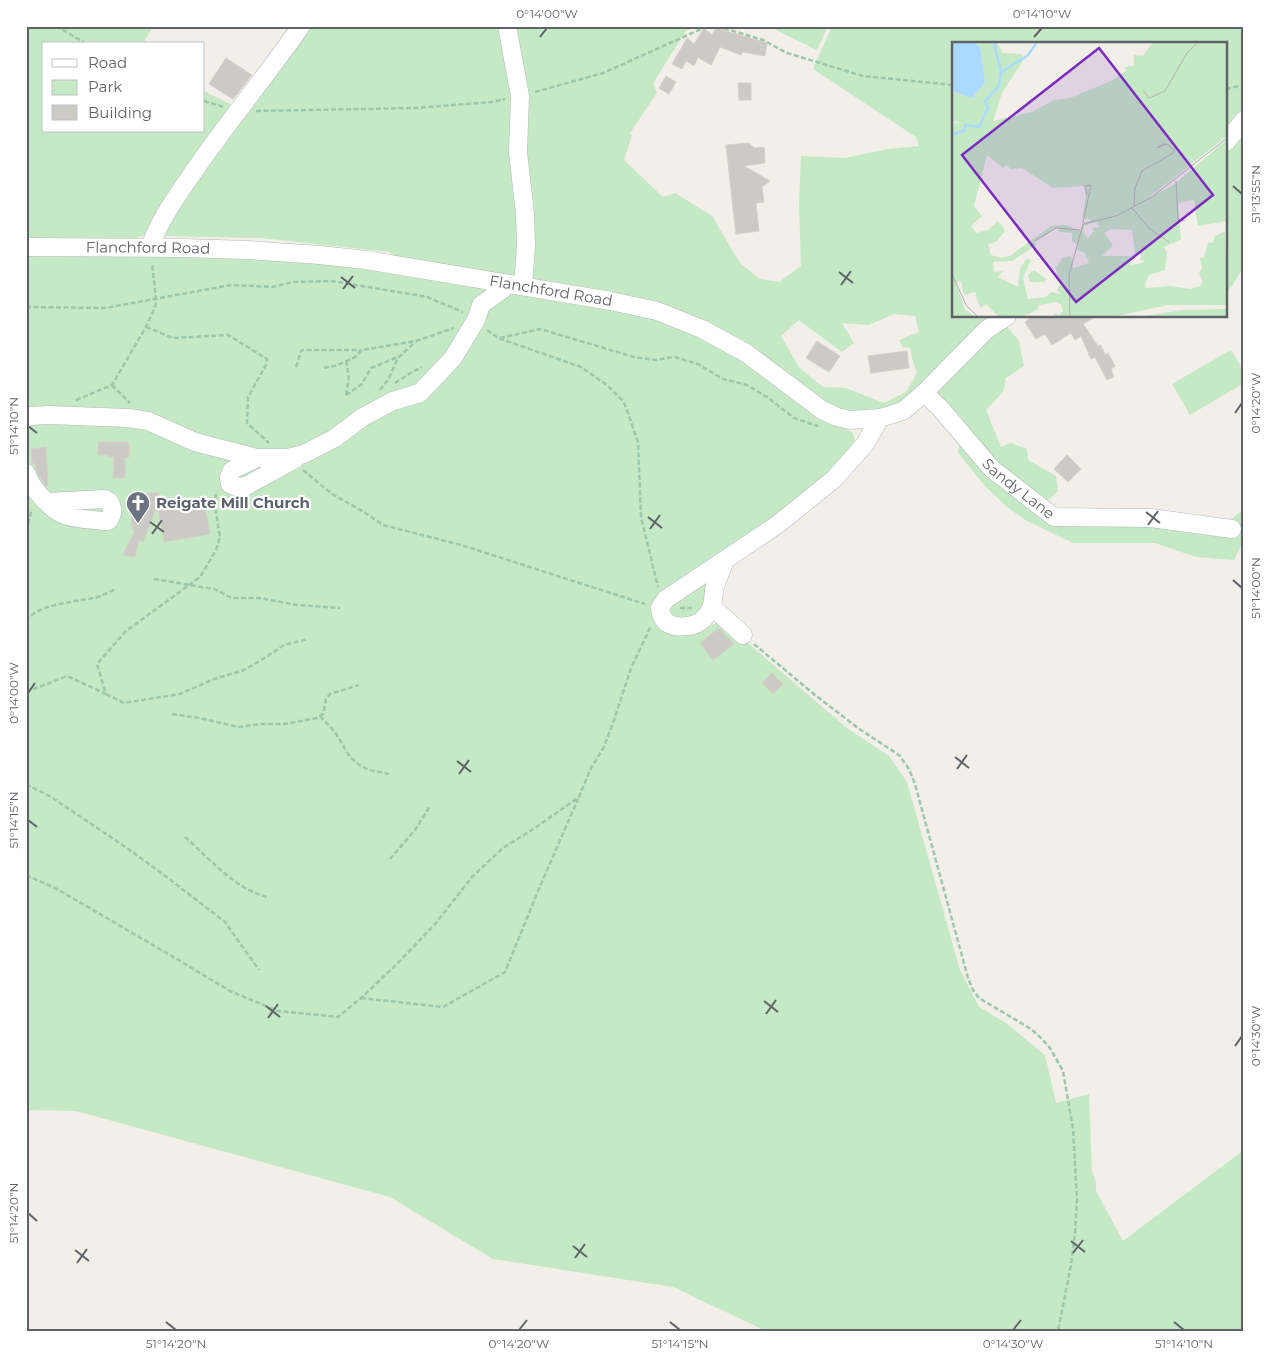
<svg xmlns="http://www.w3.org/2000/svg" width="1270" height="1357" font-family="Montserrat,sans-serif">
<rect width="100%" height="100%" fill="#f1efe8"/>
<path fill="#c5e8c5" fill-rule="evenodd" d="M26,26H153L143,44H44V131H204V91L238,108L296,26H697L686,31L653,83L657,93L630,133L632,135L624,160L663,197L675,193L712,216L740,263L760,279L779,282L801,266L799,202L801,156L844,158L888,149L919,146L916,137L813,69L832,26H1244V266L1232,286L1226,292V44H954V316H1005L1001,320L1019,341L1024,366L1006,378L1003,392L986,410L1001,447L1011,443L1027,449L1028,460L1056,476L1058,491L1038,510L1233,535L1231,519L1244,509V545L1240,547L1234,560L1196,557L1155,543H1073L1027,521L1007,507L985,486L958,453L962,418L939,396L845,427L846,429L852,432L861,454L835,486L731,566L714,615L691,634L695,635L721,620L847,728L889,756L907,782L960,970L979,1007L1006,1023L1045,1055L1056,1103L1089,1094L1092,1172L1096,1182V1191L1123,1241L1244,1150V1331H766L673,1287L493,1259L390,1197L76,1111L26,1110V255L194,256L340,264L420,275L389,252L261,238L165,236V234L145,235L130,240L26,239ZM894,314L915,316L919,332L899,340L903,347L910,348L913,362L917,373L906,392L884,403L846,388L824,387L819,384L799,367L781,336L799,320L842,352L854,343L842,323L869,325Z
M768,26H828L817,50Z
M1231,350L1244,372V383L1190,415L1172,384Z"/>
<path fill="#cccac5" stroke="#d6d1c6" d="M704,28L712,35L716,28L767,43L765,56L743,52L741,55L720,47L711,65L698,57L694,66L686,61L682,69L672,64L687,38L694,44Z
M226,58L252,75L233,99L209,84Z
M666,76L676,82L669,94L659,88Z
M738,83H751V100H739Z
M749,143L754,148L764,147L765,163L744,166L770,181L762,187L764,202L756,203L759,231L736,234L726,145Z
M1033,316H1096L1083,324L1098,346L1101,345L1105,355L1108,353L1115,366L1111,369L1114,377L1107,380L1095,357L1091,359L1081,336L1075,340L1071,333L1052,345L1045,334L1036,339L1025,322Z
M817,341L840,356L829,372L806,358Z
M907,351L909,368L871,373L868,356Z
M98,442H129V457H125V478H113L114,457H108V455H98Z
M46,447L48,486H46L38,474L34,463L32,464L31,449Z
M1067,455L1081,469L1068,482L1054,469Z
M158,492L159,502L143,542L139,540L135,557L123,555L134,532L131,523L134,500H140V494Z
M204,500L210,534L164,542L158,508Z
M719,628L734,644L713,660L700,643Z
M772,673L783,684L773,694L762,683Z"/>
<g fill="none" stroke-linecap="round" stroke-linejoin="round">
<g stroke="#b5b8bc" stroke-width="19">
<g id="minor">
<path d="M507,26L520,96L518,152L525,214L526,246L523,286"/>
<path d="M1226,142L1244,120"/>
<path id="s1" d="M26,247L184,248L248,250L320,255L366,260L611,301L657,311L702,329L746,353L822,410L837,417L850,420L880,418L903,411L924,393L986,330L1007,316"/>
<path d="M150,247C159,221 176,197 192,174C226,124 266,77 301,26"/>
<path id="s2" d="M924,393L940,408L992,469L1054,517L1151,518L1232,529"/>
<path d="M26,418L30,416L49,415L128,418L148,421L195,442L257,458H287L304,454L335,438L363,417L393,401L420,393L453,358L476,320L481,305L510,284"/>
<path d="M257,458L232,470L229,477L230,484L238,487L246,486L295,459"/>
<path d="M26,473C31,487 48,507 62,514C71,519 92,520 104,521H108C114,514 114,503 105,499L47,502"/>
<path d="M725,560C722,569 718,577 715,586C713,593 714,602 711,608C704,623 692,628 676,626C666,625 661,618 660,608L666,599L777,525L834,479L865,444L880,418"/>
<path d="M711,608L719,613L743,635"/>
</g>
</g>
<path stroke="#9cc7a9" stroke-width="2.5" stroke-dasharray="5 2.5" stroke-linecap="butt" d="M56,26L87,44
M717,26L763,40L787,53L863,76L954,85
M1226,89L1244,85
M535,92L603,73L708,26
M204,101L224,107
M256,111L415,108L492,102L505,99
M26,307L105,308L231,285L272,287L293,282L332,281L427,297L463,312
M146,327L173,338L228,335L267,359L266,365L248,397L247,423L269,443
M487,330L498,338L581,367L607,385L624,402L638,442L641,517L658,587
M500,338L540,329L634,357L655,360L674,357L698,364L723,379L747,385L767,397L794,418L818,426
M296,367L301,351L304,350H361
M324,368L338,365L355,357L362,350L416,341L454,328
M395,383L412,372L422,367
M112,385L130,403
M380,390L388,380L398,358L415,342
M346,395L362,384L371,368L400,356
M346,395L349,377L346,361
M76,400L112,385L146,327L155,307L156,299L152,263
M303,470L332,494L364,512L383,525L461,545L645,604
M26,531L32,509
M154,579L214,589L232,598H259L297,605L340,608
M680,608H692
M26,621C38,604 74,602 93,598C101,597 108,592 116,589
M754,644L815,695L858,728L899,755L909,769L915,784L968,978L973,990L979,998L1031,1029L1042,1039L1050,1048L1063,1071L1073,1129L1077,1199L1075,1233L1071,1265L1058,1331
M26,692L67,676L106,694L97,664L126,631L200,577L216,550L220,537L215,506L216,491
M106,694L124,703L180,694L214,679L244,670L263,659L284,645L308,639
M172,714L199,718L239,727L259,724H285L317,718L323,714L326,699L330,694L359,685
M320,716L335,732L350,757L358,764L369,770L389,774
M26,784L51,797L127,848L168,878L225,922L259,970
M185,837C209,858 238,892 269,897
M390,859L415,830L430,806
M26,875L57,889L170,955L230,991L278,1011L338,1017L361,998L397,964L436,923L472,877L503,848L535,828L579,797L591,768L603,749L613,723L631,668L650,628
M361,998L443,1007L505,972L538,891L578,799"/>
<use href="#minor" stroke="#fff" stroke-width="18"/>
</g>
<path fill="none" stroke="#5f6368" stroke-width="2" d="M540,37L547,28M1034,37L1042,28M1233,186L1242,194M839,272L853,283M341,277L355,288M841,285L851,271M343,289L353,276M1235,413L1242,403M28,426L37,433M1146,512L1160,523M648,517L662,528M150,522L164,532M1148,525L1158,511M650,529L660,515M152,534L162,520M1233,580L1242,588M28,693L35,683M955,757L969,768M457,761L471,772M957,769L967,755M459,774L469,760M28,820L37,827M764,1001L778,1012M266,1006L280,1017M766,1014L776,1000M268,1018L278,1004M1235,1046L1242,1036M28,1213L37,1221M1071,1241L1085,1252M573,1246L587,1257M75,1250L89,1261M1073,1253L1083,1240M575,1258L585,1244M77,1263L87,1249M166,1322L176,1330M670,1322L680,1330M1174,1322L1184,1330M519,1330L527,1320M1013,1330L1021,1320"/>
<defs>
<g id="church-pin" transform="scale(1.25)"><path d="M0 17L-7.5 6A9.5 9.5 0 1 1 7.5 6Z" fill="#6b7280" stroke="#fff"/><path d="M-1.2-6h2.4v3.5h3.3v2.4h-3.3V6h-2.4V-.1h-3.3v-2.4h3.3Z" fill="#fff"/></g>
</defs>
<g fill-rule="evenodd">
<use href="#church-pin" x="138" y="503"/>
</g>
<g text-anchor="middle" stroke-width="4.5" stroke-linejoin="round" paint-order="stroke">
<g font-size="15" fill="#5f6368" stroke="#fff">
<text dy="5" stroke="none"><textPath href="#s1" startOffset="122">Flanchford Road</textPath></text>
<text dy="5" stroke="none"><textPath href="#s1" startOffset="528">Flanchford Road</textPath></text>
<text dy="5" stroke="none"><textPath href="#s2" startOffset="135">Sandy Lane</textPath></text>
</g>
<g font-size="15" font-weight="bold" fill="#5b616d" stroke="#fff" text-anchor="start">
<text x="156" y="508">Reigate Mill Church</text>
</g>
</g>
<g transform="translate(952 42)">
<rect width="275" height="275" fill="#f1efe8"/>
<path d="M22,0H44L51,11L69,12L72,17L50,51L41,79L80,70L102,58L118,56L159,39L174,29L173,25L182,24V13L191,14L200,1L275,0V94L194,158L224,141L275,97V179L246,184L242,158L226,161L229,198L212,205L215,210L213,228L197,233L193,242L194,246L219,244L238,247L248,244L251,240L247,231L250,227L248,216L252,215L256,201L262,200V195L273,189L275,263H216L160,275H103L102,271L107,273L111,269L109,262L104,260L87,263L85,268L70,275H47L34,262L28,266L23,250L12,253L9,239L4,241L13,268L24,275H0V81H11L0,79V49L20,56L33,41L28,5ZM35,113L51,126L54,123L59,127L70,126L101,146L132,144L134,153L130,176L140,178L132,181L129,189L114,183L99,184L58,214L50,216L39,213L36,202L44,200L53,189L50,183L46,179L36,188L24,191L19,184L30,174L22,164ZM144,180L148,185L140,186L142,189L136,196L131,190L132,184ZM106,185L107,190L120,191V199L126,203L125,208L132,210L137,221L121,226L119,214L110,216L104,226L108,242L105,248L109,252L99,250L94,255L76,257L71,236L79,218L74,217L68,227L66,245L46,235L51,229L42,230L41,220L60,219L84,203L83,199ZM159,187L180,188L183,212L188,211L189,219L193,217L190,221L179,223L178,214H150L161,203L152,191ZM82,228L94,237L92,240H78L76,233ZM275,267V275H186L230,268Z" fill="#c5e8c5" fill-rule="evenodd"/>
<path d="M0,0H22L28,5L33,41L20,56L0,49Z" fill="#aadaff"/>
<path fill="none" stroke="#aadaff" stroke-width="2.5" d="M50,30L76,13L85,0M0,93L13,88V83L27,85L36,66L33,59L47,44L49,31L42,0"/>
<path fill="none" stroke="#b3b3b1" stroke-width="1" d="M191,48L197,56L213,49L235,11L246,0M224,139L226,177L233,179M135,153L133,144L139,143M182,164L183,146L190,129L223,110L217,103L214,102H211L205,106L214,102M180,166L197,186L217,200M131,181L139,143M83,199L104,186L128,188M0,232L14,263L26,275M118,275L117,233L131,182L164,174L200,155L275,96"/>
<path fill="#7b2cbf" fill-opacity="0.15" stroke="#7b2cbf" stroke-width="2.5" d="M147,6L261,153L124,260L10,113Z"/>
<rect width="275" height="275" fill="none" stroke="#5f6368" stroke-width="2.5"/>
</g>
<rect width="1270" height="1357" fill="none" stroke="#ffffff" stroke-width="55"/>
<rect x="42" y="42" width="162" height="90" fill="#ffffff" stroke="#bfc1c3"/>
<rect x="52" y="59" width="25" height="8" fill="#ffffff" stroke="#bfc1c3"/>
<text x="88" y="68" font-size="15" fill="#5f6368">Road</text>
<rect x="52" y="80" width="25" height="15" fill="#c5e8c5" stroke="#bfc1c3"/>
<text x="88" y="92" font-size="15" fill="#5f6368">Park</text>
<rect x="52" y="105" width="25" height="15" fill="#cccac5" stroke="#bfc1c3"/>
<text x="88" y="118" font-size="15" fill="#5f6368">Building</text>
<rect x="28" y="28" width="1214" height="1302" fill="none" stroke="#5f6368" stroke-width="2"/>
<g font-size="12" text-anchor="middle" fill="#5f6368">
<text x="547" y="18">0°14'00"W</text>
<text x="1042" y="18">0°14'10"W</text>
<text transform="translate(1256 194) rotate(-90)" y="4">51°13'55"N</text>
<text transform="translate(1256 403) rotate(-90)" y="4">0°14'20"W</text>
<text transform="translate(14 426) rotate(-90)" y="4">51°14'10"N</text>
<text transform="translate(1256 588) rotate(-90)" y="4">51°14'00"N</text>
<text transform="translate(14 693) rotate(-90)" y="4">0°14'00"W</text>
<text transform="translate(14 820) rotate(-90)" y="4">51°14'15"N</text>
<text transform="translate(1256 1036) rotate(-90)" y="4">0°14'30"W</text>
<text transform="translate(14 1213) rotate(-90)" y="4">51°14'20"N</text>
<text x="176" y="1348">51°14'20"N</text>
<text x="519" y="1348">0°14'20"W</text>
<text x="680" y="1348">51°14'15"N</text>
<text x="1013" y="1348">0°14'30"W</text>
<text x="1184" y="1348">51°14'10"N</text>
</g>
</svg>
